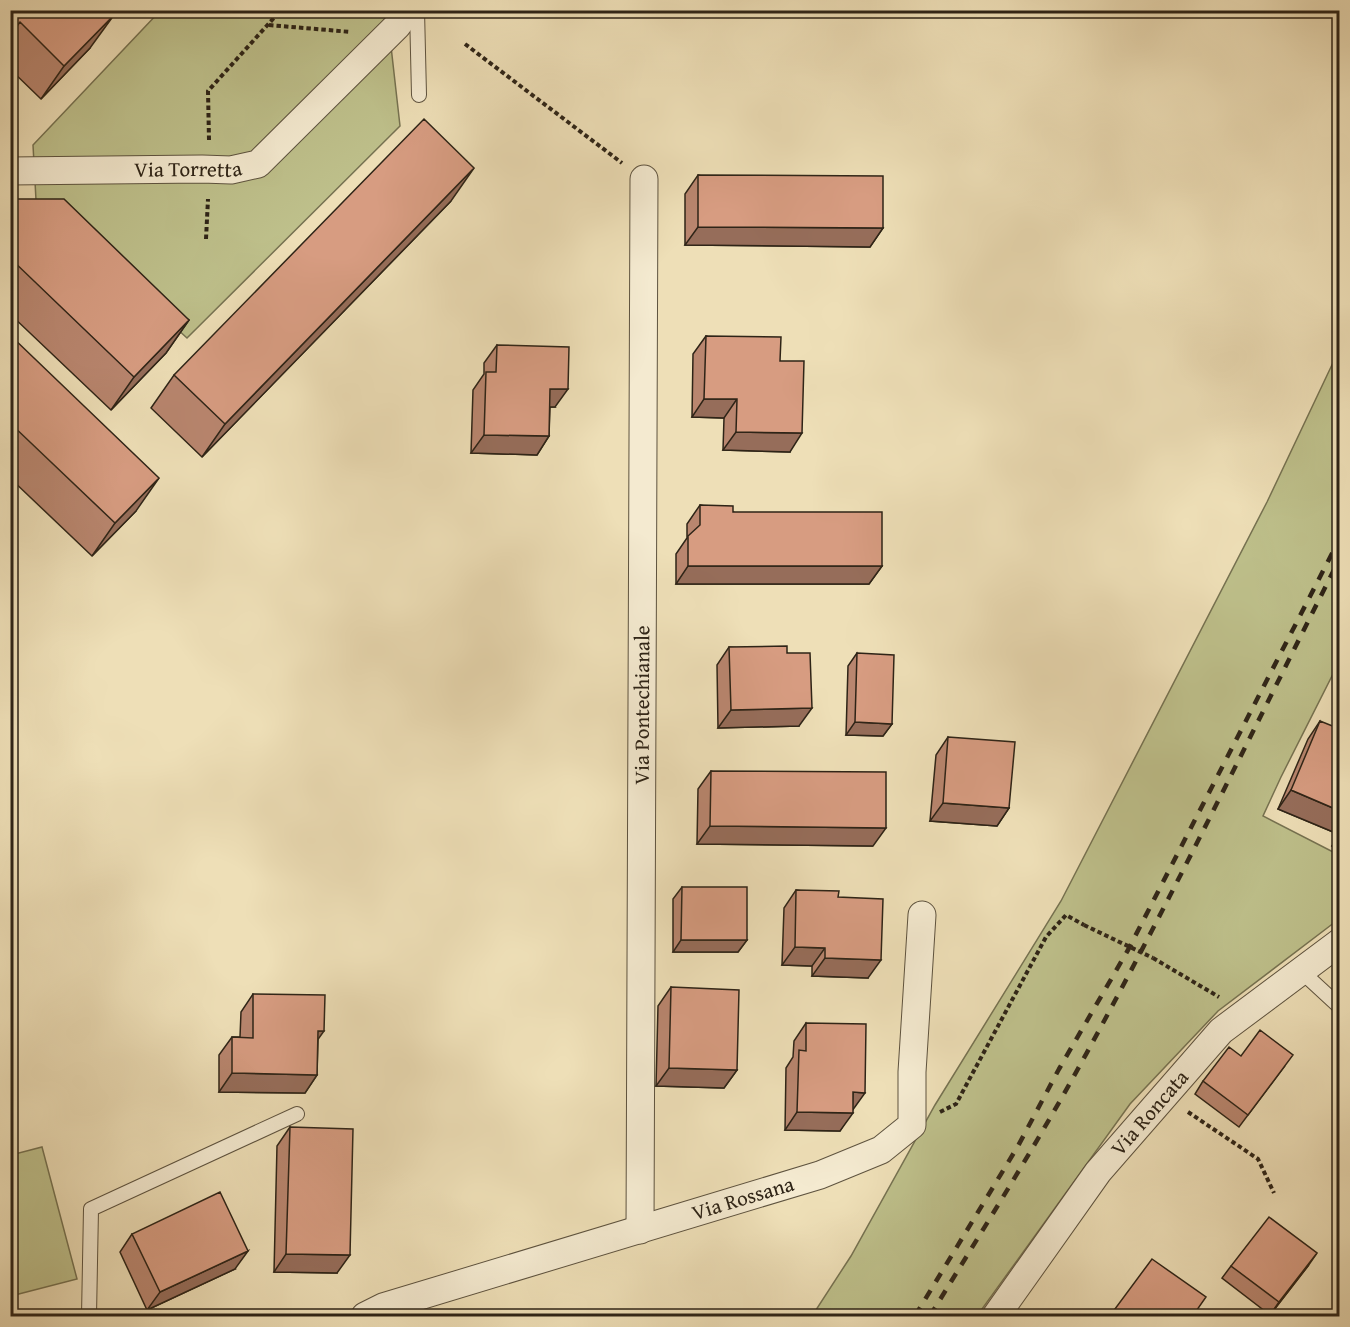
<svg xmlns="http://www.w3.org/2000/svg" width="1350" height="1327" font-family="'Gentium Book Plus',serif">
<rect width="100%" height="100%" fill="#eedfb7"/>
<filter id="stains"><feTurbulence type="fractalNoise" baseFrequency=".00333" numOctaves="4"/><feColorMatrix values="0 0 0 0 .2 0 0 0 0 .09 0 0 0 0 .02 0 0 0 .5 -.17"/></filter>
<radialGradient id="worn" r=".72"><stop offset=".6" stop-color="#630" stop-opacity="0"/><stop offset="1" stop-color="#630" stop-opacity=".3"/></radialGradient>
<path fill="#bec08b" stroke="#767251" stroke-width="1.5" d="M160,11H387L400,126L187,338L36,200L33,145Z
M1339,350V662L1281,777L1263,816L1339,855V919L1218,1011L1130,1104L977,1316H812L851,1256L935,1105L1061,901L1267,502Z
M42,1147L77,1279L11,1296V1155Z"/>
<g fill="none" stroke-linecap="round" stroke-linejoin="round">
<g stroke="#5e533f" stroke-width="16">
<path id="lane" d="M417,10L419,95
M1301,971L1340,1007
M89,1316L91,1209L297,1114"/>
</g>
<g stroke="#5e533f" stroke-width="29">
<g id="street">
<path id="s1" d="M10,171L202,169L231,170L258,164L397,26L409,10"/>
<path id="s2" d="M640,1230L644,179"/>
<path id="s3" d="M365,1316L383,1307L820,1175L881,1150L912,1125V1072L922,915"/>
<path id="s4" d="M996,1316L1098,1172L1221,1031L1340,942"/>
</g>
</g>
<path stroke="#2e2417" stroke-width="4" stroke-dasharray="4.5 3" stroke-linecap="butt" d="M269,25L351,32
M465,44L622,163
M209,140L208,91L281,10
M206,239L208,199
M1153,958L1219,997
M940,1112L956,1104L1046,937L1066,915L1084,925
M1188,1112L1258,1159L1274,1193"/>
<use href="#lane" stroke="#f4ead0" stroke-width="14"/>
<use href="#street" stroke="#f4ead0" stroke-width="27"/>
<path stroke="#2e2417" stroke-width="4.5" stroke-dasharray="10 10" stroke-linecap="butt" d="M915,1316L1018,1146L1059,1069L1128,950L1340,538
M930,1316C980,1234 1032,1152 1079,1067C1171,900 1254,728 1340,558"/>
<path stroke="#2e2417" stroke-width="4" stroke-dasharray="4.5 3" stroke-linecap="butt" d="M1084,925L1153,958"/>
</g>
<path fill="#b9866f" stroke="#2e2417" stroke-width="1.5" d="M10,10L90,48L41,99L10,69Z
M698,175L883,228L870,247L685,245V194Z
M10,199L189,320L166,353L111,410L10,314Z
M451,201L202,457L151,408L174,375Z
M10,335L136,511L92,556L10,478Z
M706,336L780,361L790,452L723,450L724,418L692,417L693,354Z
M497,345L555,407H550L549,436L537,455L471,453L473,390L484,374V363Z
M700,505L733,512L882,566L869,584H676V554L687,538V524Z
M729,647L787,653L799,726L718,728L717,665Z
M857,653L892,724L883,736L846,735L848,666Z
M1320,721L1334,751L1340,774V849L1332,846L1338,834L1278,809L1308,739Z
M948,737L1009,808L997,826L930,821L936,755Z
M711,771L873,846L697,844L698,789Z
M682,887L747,940L738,952H673V899Z
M796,890L838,897L868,978L812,976V966L782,965L784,908Z
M671,987L737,1070L724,1088L656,1086L658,1006Z
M253,994L318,1040L317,1075L305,1093L219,1092V1055L232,1037H240L241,1012Z
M806,1023L853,1109L840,1131L785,1130L786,1068L793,1057L794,1041Z
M1284,1067L1239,1127L1195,1094L1203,1081Z
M290,1127L337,1273L274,1272L277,1146Z
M132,1234L235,1269L147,1310L120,1252Z
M1231,1266H1308L1270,1315L1222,1278Z"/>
<path fill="#966d5a" stroke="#2e2417" stroke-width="1.5" d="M114,15L90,48L41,99L64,66Z
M20,22L10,36V32Z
M474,168L451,201L202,457L225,424Z
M698,227L883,228L870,247L685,245Z
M189,320L166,353L111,410L134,377Z
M550,389H568L555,407H538Z
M704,399H737L724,418L692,417Z
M736,432L802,433L790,452L723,450Z
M484,435L549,436L537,455L471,453Z
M159,478L136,511L92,556L115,523Z
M688,566H882L869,584H676Z
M812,708L799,726L718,728L731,710Z
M855,722L892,724L883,736L846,735Z
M1291,790L1340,811V832L1338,834L1278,809Z
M943,803L1009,808L997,826L930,821Z
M710,826L886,828L873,846L697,844Z
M1340,836V849L1332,846Z
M681,940H747L738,952H673Z
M795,947L825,948L812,966L782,965Z
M825,958L881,960L868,978L812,976Z
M318,1031H324L311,1049Z
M669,1068L737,1070L724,1088L656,1086Z
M232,1073L317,1075L305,1093L219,1092Z
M853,1092L865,1093L852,1111Z
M797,1112L853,1113L840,1131L785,1130Z
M248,1251L235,1269L147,1310L160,1292Z
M1317,1253L1308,1266L1270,1315L1279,1302Z
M286,1254L350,1255L337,1273L274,1272Z"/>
<path fill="#d79c81" stroke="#2e2417" stroke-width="1.5" d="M10,10H109L114,15L64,66L20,22L10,32Z
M424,119L474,168L225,424L174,375Z
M698,175L883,176V228L698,227Z
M10,199H64L189,320L134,377L10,258Z
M10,335L159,478L115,523L10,423Z
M706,336L781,337L780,361H804L802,433L736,432L737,399H704Z
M497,345L569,347L568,389H550L549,436L484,435L486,372H496Z
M700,505L733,506V512H882V566H688V536L700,525Z
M787,646V653H810L812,708L731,710L729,647Z
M857,653L894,655L892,724L855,722Z
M1320,721L1340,729V739L1334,751L1340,754L1339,774H1340V811L1291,790Z
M948,737L1015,742L1009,808L943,803Z
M711,771L886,772V828L710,826Z
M682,887H747V940H681Z
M796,890L839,891L838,897L883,899L881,960L825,958V948L795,947Z
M671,987L739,990L737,1070L669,1068Z
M253,994L325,995L324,1031H318L317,1075L232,1073V1037L253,1038Z
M806,1023L866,1024L865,1093L853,1092V1113L797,1112L799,1050L806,1051Z
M1260,1030L1293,1055L1248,1115L1203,1081L1229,1047L1241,1056Z
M290,1127L353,1129L350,1255L286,1254Z
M220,1192L248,1251L160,1292L132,1234Z
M1269,1217L1317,1253L1279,1302L1231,1266Z
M1152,1259L1206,1297L1192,1317H1109Z
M258,1312L260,1317H247Z"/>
<g text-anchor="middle" stroke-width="4.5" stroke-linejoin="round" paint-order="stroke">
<g font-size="21" fill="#2e2417" stroke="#f4ead0">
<text dy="7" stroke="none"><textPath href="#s1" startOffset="178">Via Torretta</textPath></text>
<text dy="7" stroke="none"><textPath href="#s2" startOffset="525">Via Pontechianale</textPath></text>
<text dy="7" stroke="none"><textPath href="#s4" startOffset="255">Via Roncata</textPath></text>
<text dy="7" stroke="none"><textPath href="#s3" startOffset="396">Via Rossana</textPath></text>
</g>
</g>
<rect width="1350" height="1327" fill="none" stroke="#eedfb7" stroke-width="36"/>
<rect x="12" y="12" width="1326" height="1303" fill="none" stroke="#2e2417" stroke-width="3"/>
<rect x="18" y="18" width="1314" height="1291" fill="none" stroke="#2e2417" stroke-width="1.5"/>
<rect width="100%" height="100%" filter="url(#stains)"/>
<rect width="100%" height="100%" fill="url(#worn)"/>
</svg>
